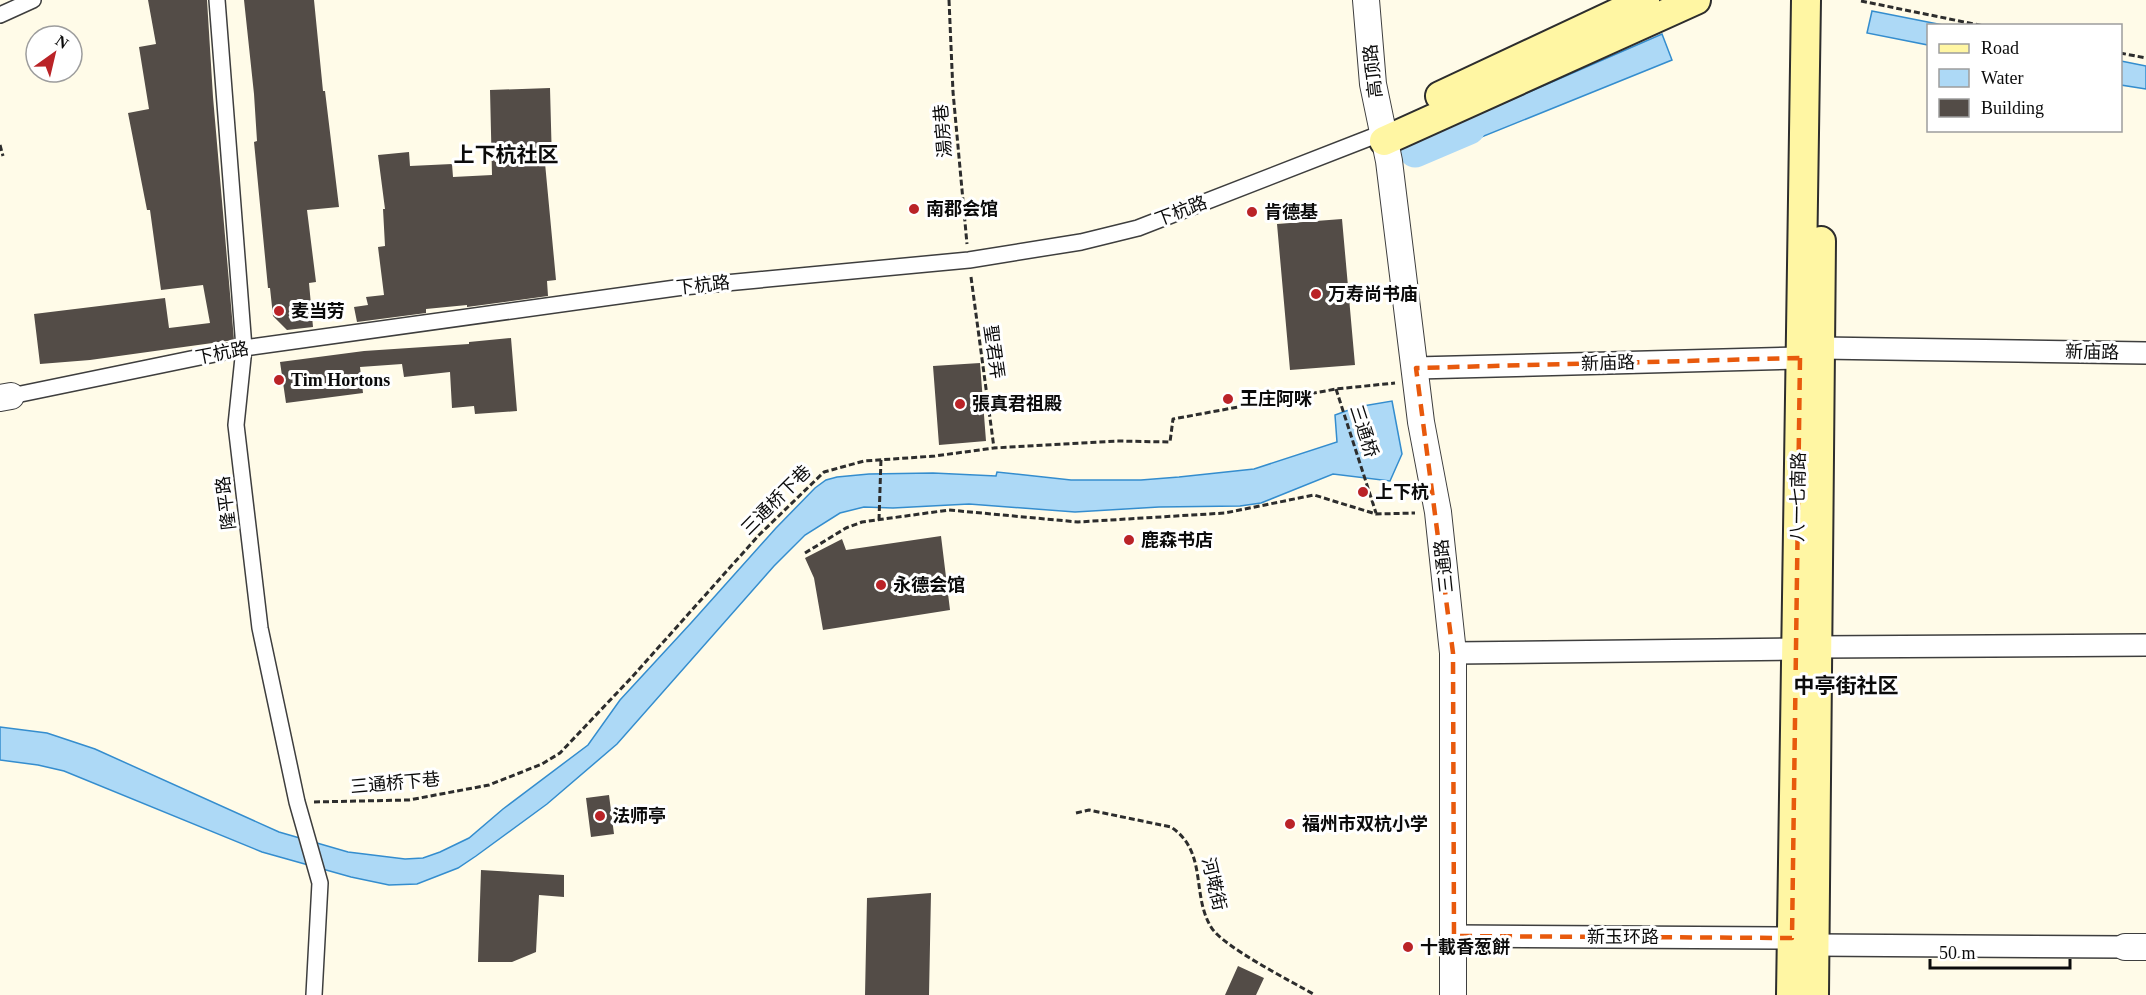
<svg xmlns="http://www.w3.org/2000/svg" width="2146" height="995" font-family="'Times New Roman','Noto Sans SC',serif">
<rect width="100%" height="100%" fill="#fffbe8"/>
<path fill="#add9f6" stroke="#348dce" stroke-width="1.5" d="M1872,11L1943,25L1928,26V45L1867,33Z
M1662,34L1672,60L1432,157L1424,138Z
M2121,61L2146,66V89L2121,85Z
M1392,401L1402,454L1390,481L1333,474L1261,503L1240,506L1159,507L1075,512L969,504L893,508L864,507L840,513L805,535L774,566L617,744L547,804L476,856L458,868L417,884L389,885L351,877L262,852L64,771L38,765L0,760V727L47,733L95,749L279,832L348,852L405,859L423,858L440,852L469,838L503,809L588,745L620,700L691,623L776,528L815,488L826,480L837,477L869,474L933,473L996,476L997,472L1071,480H1141L1179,477L1254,469L1337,442L1335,415L1357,407Z"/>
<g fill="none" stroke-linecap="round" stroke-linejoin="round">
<path stroke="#add9f6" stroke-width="33" d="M1415,151L1469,128"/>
</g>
<path fill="#534c47" d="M148,0H207L213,97L234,340L90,360L40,364L34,314L165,298L169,328L210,323L203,285L161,290L150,210H147L128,113L149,109L139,47L156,44Z
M244,0H314L323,91H325L339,207L307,210L316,282L309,283L313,327L287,330L273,316L270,288H268L254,142L257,141L254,94Z
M550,88L552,163H545L556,280L547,281L548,296L467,307V305L426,309V313L357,322L354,307L368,305L366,297L384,295L378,247L385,246L383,209H385L378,155L409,152L410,166L452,164L453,177L492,175L490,90Z
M1342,219L1355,365L1290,370L1277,224Z
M511,338L517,411L475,414L474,406L452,408L450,372L404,377L402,364L360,367L363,393L286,403L280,362L364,351L469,344V342Z
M980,363L986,441L939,445L933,366Z
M941,536L950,610L823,630L814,578L805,558L842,539L846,550Z
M609,795L614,834L591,837L586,798Z
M481,870L564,875V897L539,895L536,952L512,962H478Z
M931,893L929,995H865L867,898Z
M1238,966L1264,978L1256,995H1225Z"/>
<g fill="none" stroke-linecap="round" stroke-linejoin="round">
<g stroke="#3e3e3e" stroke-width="18">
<path id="pedestrian" d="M217,0L244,348L236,425L260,628L297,802L320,883L314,995
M0,15L33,0
M11,396L244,348L683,287L969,260L1081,242L1138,228L1382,133"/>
</g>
<g stroke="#3e3e3e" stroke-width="24">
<path id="minor" d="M1821,348L2146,353
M1416,368L1800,358
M1817,647L2146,645
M1453,653L1796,649
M1454,936L1792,938
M1815,945L2125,947"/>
</g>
<g stroke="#3e3e3e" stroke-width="28">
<path id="tertiary" d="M1366,0L1373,84L1389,161L1421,422L1438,512L1453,653V995
M0,398L11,396
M2125,947H2146"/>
</g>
<g stroke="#2d2d2d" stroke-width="32">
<path id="secondary" d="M1440,96L1645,0
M1384,141L1696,0
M1791,995L1806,0
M1814,995L1821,241"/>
</g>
<path stroke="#2d2d2d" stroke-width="3" stroke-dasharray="6 3" stroke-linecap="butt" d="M949,0L953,92L967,244
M1861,1L1984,26
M2120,53L2146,58
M0,145L3,156
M971,277L994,448
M1336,389L1376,513
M879,520L881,459
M805,553L846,528L862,522L949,510L1078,522L1225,513L1314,495L1376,514L1415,513
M314,802L409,800L489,785L542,764L560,753L632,677L759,535L824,472L864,461L935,456L994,448L1117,441L1170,442L1173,419L1336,389L1395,383
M1076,813L1089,810L1171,827C1208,852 1191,894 1211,927C1223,947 1291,981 1315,995"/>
<use href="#pedestrian" stroke="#fff" stroke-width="15"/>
<use href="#minor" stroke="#fff" stroke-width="21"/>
<use href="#tertiary" stroke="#fff" stroke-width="26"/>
<use href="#secondary" stroke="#fff6a3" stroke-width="28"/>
</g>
<path fill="none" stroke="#e8590c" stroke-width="4.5" stroke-dasharray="12 8" stroke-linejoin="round" d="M1800,358L1792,938L1454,936L1453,653L1416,368Z"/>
<g fill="#ba2327" stroke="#fff" stroke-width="2">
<circle cx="914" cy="209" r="6"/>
<circle cx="1252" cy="212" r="6"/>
<circle cx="1316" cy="294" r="6"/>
<circle cx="279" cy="311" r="6"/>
<circle cx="279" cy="380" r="6"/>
<circle cx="1228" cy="399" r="6"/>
<circle cx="960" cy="404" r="6"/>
<circle cx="1363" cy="492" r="6"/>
<circle cx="1129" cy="540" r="6"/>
<circle cx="881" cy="585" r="6"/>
<circle cx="600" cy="816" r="6"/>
<circle cx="1290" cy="824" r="6"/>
<circle cx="1408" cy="947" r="6"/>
</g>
<g text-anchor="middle" stroke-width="6" stroke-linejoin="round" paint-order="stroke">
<g font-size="18" fill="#0b0b0b" stroke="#fff">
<text transform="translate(1373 71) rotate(-96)" y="6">高顶路</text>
<text transform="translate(943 131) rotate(-95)" y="6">湯房巷</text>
<text transform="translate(1181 211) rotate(-21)" y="6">下杭路</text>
<text transform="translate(703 285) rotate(-6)" y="6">下杭路</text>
<text transform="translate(994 352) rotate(82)" y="6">聖君弄</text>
<text transform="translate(2092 352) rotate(1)" y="6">新庙路</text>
<text transform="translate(222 353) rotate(-11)" y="6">下杭路</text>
<text transform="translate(1608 363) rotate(-2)" y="6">新庙路</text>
<text transform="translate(1364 431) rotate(72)" y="6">三通桥</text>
<text transform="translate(1798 497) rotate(-89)" y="6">八一七南路</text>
<text transform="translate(776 500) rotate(-45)" y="6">三通桥下巷</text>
<text transform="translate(226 503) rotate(-97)" y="6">隆平路</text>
<text transform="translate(1444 566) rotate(-96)" y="6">三通路</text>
<text transform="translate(395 783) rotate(-5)" y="6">三通桥下巷</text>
<text transform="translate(1214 884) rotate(77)" y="6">河墘街</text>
<text x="1623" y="943">新玉环路</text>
</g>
<g font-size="18" font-weight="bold" fill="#0b0b0b" stroke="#fff" text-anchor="start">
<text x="926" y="215">南郡会馆</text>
<text x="1264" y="218">肯德基</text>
<text x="1328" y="300">万寿尚书庙</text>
<text x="291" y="317">麦当劳</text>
<text x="291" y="386">Tim Hortons</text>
<text x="1240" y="405">王庄阿咪</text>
<text x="972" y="410">張真君祖殿</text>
<text x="1375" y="498">上下杭</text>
<text x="1141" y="546">鹿森书店</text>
<text x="893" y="591">永德会馆</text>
<text x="612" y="822">法师亭</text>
<text x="1302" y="830">福州市双杭小学</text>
<text x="1420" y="953">十載香葱餅</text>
</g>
<g font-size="21" font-weight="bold" fill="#0b0b0b" stroke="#fff">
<text x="506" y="162">上下杭社区</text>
<text x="1846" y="693">中亭街社区</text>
</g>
</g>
<rect x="1927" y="24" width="195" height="108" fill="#ffffff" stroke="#9d9d9d" stroke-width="1.5"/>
<rect x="1939" y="44" width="30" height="9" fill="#fff6a3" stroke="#9d9d9d" stroke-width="1.5"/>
<text x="1981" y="54" font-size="18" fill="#0b0b0b">Road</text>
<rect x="1939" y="69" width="30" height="18" fill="#add9f6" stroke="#9d9d9d" stroke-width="1.5"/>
<text x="1981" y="84" font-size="18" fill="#0b0b0b">Water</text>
<rect x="1939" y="99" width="30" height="18" fill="#534c47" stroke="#9d9d9d" stroke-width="1.5"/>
<text x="1981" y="114" font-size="18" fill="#0b0b0b">Building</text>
<g transform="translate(54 54) rotate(34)"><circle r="28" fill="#ffffff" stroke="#9d9d9d" stroke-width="1.5"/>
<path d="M0-4.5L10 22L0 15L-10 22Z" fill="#ba2327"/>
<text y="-9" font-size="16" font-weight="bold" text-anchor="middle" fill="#0b0b0b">N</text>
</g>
<path d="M1930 959v9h140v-9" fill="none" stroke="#0b0b0b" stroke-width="3"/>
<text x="1939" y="959" font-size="18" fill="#0b0b0b" stroke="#ffffff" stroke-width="4.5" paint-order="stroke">50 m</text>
</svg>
